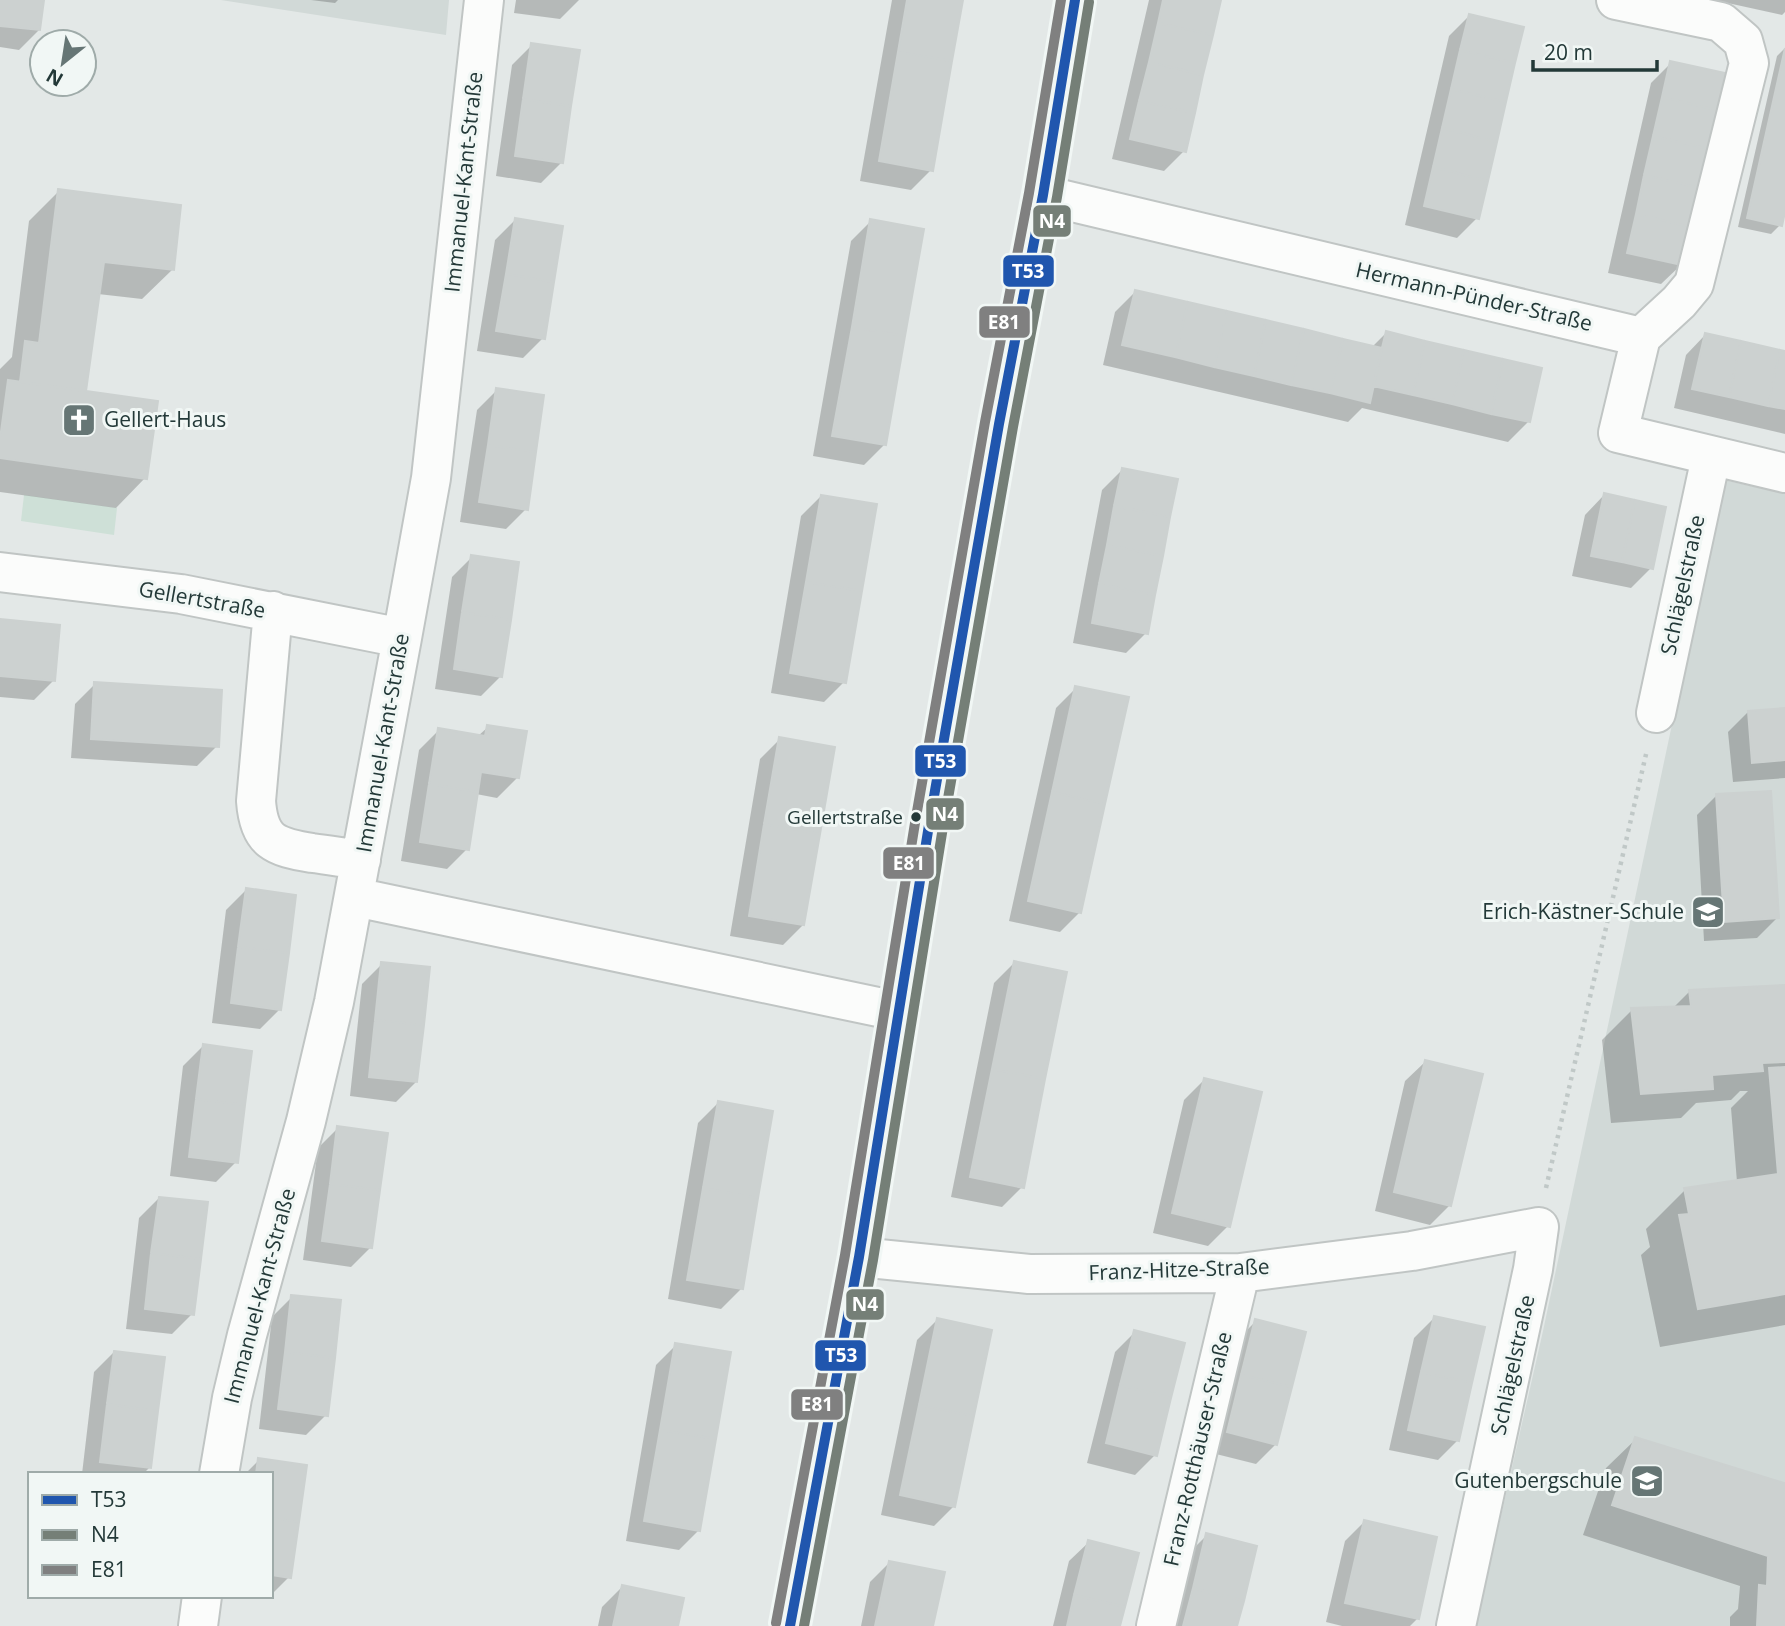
<svg xmlns="http://www.w3.org/2000/svg" width="1785" height="1626" font-family="'Open Sans',sans-serif">
<rect width="100%" height="100%" fill="#e3e8e7"/>
<path fill="#d1d9d7" d="M221,0H449L446,35Z
M1724,480L1785,494V1626H1476L1543,1331Z"/>
<path fill="#cee0d7" d="M24,495L117,508L114,535L21,521Z"/>
<path fill="#0003" d="M0,0H42L39,30L19,50L0,47Z
M311,0H338L335,3Z
M516,0H579L560,19L514,13Z
M892,0H961L931,170L911,190L860,181Z
M1149,0H1219L1184,151L1164,171L1112,159Z
M1714,0H1785V12L1782,15Z
M1469,16L1477,218L1457,238L1405,225L1449,36Z
M532,45L561,163L541,183L496,176L512,65Z
M1785,48V204L1780,225L1771,234L1738,227L1777,56Z
M1671,63L1681,265L1661,284L1608,273L1651,83Z
M59,191L172,270L142,299L98,294L84,393L145,478L116,508L0,492V369L12,357L29,221Z
M515,220L543,338L523,358L477,351L495,240Z
M871,221L884,445L864,465L813,456L851,241Z
M1135,292L1372,347L1386,333L1528,422L1508,442L1362,408L1348,422L1103,365L1115,312Z
M1705,335L1785,353V434L1674,408L1686,355Z
M497,390L526,509L506,529L460,522L477,410Z
M1122,470L1146,633L1126,653L1073,643L1102,490Z
M1604,495L1651,568L1631,588L1572,576L1585,515Z
M821,496L844,682L824,702L771,693L801,516Z
M472,557L501,676L481,696L435,689L452,577Z
M0,620L54,680L34,700L0,697Z
M95,684L217,746L197,766L71,758L75,704Z
M1076,688L1080,912L1060,932L1009,921L1056,708Z
M1785,709V778L1733,782L1728,732L1748,712Z
M488,727L517,778L497,798L476,794L467,849L447,869L401,861L419,750L439,730L478,736Z
M780,739L803,925L783,945L730,936L760,759Z
M1717,795L1777,918L1757,938L1704,941L1697,815Z
M246,890L280,1009L260,1029L212,1023L226,910Z
M1014,963L1022,1187L1002,1207L951,1197L994,983Z
M382,964L416,1082L396,1102L350,1096L362,984Z
M1785,987V1325L1660,1347L1641,1255L1650,1247L1646,1229L1685,1190L1737,1182L1731,1108L1748,1091H1740L1731,1100L1696,1103L1681,1118L1611,1123L1602,1040L1632,1010L1673,1008L1690,991Z
M203,1046L236,1162L216,1182L170,1176L183,1066Z
M1425,1062L1450,1205L1430,1225L1375,1211L1405,1081Z
M1204,1080L1228,1226L1208,1246L1153,1233L1184,1100Z
M718,1103L741,1289L721,1309L668,1299L698,1123Z
M338,1128L371,1247L351,1267L303,1260L318,1148Z
M159,1198L192,1314L172,1334L126,1329L139,1218Z
M292,1297L326,1415L306,1435L259,1429L272,1317Z
M1434,1318L1458,1440L1438,1460L1389,1450L1414,1338Z
M937,1320L954,1506L934,1526L881,1515L917,1340Z
M1256,1321L1276,1444L1256,1464L1208,1452L1236,1341Z
M1135,1332L1155,1455L1135,1475L1087,1463L1115,1352Z
M676,1345L699,1530L679,1550L626,1541L656,1365Z
M114,1352L149,1468L143,1474H82L94,1372Z
M1636,1439L1785,1491V1626H1730V1617L1738,1609L1740,1586L1583,1535L1606,1468Z
M259,1460L305,1467L289,1577L271,1595V1474H245Z
M1365,1521L1417,1619L1410,1626H1342L1326,1622L1345,1541Z
M1207,1535L1236,1626H1169L1187,1555Z
M1089,1542L1119,1626H1053L1069,1561Z
M890,1562L932,1626H861L870,1582Z
M622,1587L677,1626H598L602,1607Z"/>
<path fill="#ccd1d0" stroke="#ccd1d0" stroke-width="2" d="M0,0H44L40,30L0,26Z
M907,0H963L952,61L898,52Z
M1163,0H1221L1213,35L1158,23Z
M1469,14L1524,27L1515,63L1460,50Z
M1158,23L1213,35L1203,75L1149,62Z
M531,43L580,50L571,106L523,99Z
M1785,48V212L1782,226L1747,218Z
M1460,50L1515,63L1506,102L1451,89Z
M898,52L952,61L933,171L879,161Z
M1670,61L1725,73L1717,110L1662,97Z
M1149,62L1203,75L1195,113L1139,101Z
M1451,89L1506,102L1497,142L1442,128Z
M1662,97L1717,110L1709,149L1653,136Z
M523,99L571,106L563,163L515,156Z
M1139,101L1195,113L1186,152L1130,139Z
M1442,128L1497,142L1488,181L1433,167Z
M1653,136L1709,149L1700,188L1644,175Z
M1433,167L1488,181L1479,219L1424,206Z
M1644,175L1700,188L1691,227L1636,214Z
M58,189L181,205L174,270L104,262L86,391L20,382L25,341L39,343Z
M1636,214L1691,227L1682,265L1627,253Z
M515,218L563,226L554,282L506,274Z
M870,219L924,229L905,336L852,327Z
M506,274L554,282L545,339L496,331Z
M1135,290L1188,302L1175,357L1122,345Z
M1188,302L1227,311L1214,367L1175,357Z
M1227,311L1266,320L1254,376L1214,367Z
M1266,320L1304,329L1291,385L1254,376Z
M852,327L905,336L886,445L832,436Z
M1304,329L1343,339L1330,393L1291,385Z
M1386,331L1425,341L1413,395L1373,386Z
M1705,333L1741,341L1729,397L1692,389Z
M1343,339L1382,348L1370,403L1330,393Z
M1425,341L1464,350L1452,404L1413,395Z
M1741,341L1780,350L1768,406L1729,397Z
M1464,350L1503,359L1491,414L1452,404Z
M1780,350L1785,351V409L1768,406Z
M1503,359L1542,368L1530,422L1491,414Z
M8,380L158,401L147,479L0,458V439Z
M496,388L544,395L536,452L488,445Z
M488,445L536,452L528,510L479,502Z
M1122,468L1178,479L1170,517L1114,506Z
M1604,493L1635,500L1622,562L1591,556Z
M821,495L877,504L862,591L806,582Z
M1635,500L1666,507L1653,569L1622,562Z
M1114,506L1170,517L1163,556L1107,545Z
M1107,545L1163,556L1155,595L1099,584Z
M471,555L519,562L511,620L462,612Z
M806,582L862,591L846,683L790,673Z
M1099,584L1155,595L1148,634L1092,623Z
M462,612L511,620L502,677L454,669Z
M0,619L60,625L55,681L0,676Z
M94,682L222,690L219,747L91,739Z
M1075,686L1129,697L1105,804L1052,792Z
M1785,708V760L1752,763L1748,711Z
M487,725L527,731L519,778L481,772L478,792L429,784L438,728L485,736Z
M779,737L835,747L820,834L764,824Z
M429,784L478,792L469,850L420,842Z
M1771,791L1779,918L1724,922L1716,794Z
M1052,792L1105,804L1081,913L1028,901Z
M764,824L820,834L804,925L749,916Z
M246,888L296,895L289,953L238,947Z
M238,947L289,953L281,1010L231,1003Z
M1014,961L1067,972L1045,1079L992,1069Z
M381,962L430,967L424,1025L375,1020Z
M1785,985V1062L1762,1063L1763,1071L1712,1075L1713,1089L1641,1094L1631,1008L1691,1006L1689,990Z
M375,1020L424,1025L417,1082L369,1077Z
M203,1044L252,1051L245,1105L196,1099Z
M1425,1060L1483,1074L1451,1206L1394,1192Z
M1785,1067V1294L1698,1309L1679,1215L1689,1214L1684,1188L1778,1174L1769,1068Z
M992,1069L1045,1079L1024,1188L970,1177Z
M1204,1078L1262,1092L1230,1227L1172,1213Z
M196,1099L245,1105L238,1163L189,1157Z
M718,1101L773,1111L758,1198L703,1188Z
M337,1126L388,1133L380,1190L330,1184Z
M330,1184L380,1190L372,1248L322,1241Z
M703,1188L758,1198L743,1289L687,1280Z
M159,1197L208,1202L201,1259L151,1253Z
M151,1253L201,1259L194,1315L145,1309Z
M291,1295L341,1300L335,1358L285,1352Z
M1434,1316L1485,1327L1472,1383L1421,1372Z
M937,1318L992,1330L974,1416L919,1405Z
M1255,1319L1306,1332L1292,1387L1241,1375Z
M1134,1330L1185,1343L1171,1398L1120,1385Z
M675,1343L731,1352L716,1439L660,1430Z
M114,1351L165,1357L158,1411L107,1404Z
M285,1352L335,1358L328,1416L278,1409Z
M1421,1372L1472,1383L1459,1441L1408,1430Z
M1241,1375L1292,1387L1277,1445L1227,1432Z
M1120,1385L1171,1398L1157,1456L1106,1443Z
M107,1404L158,1411L151,1468L100,1462Z
M919,1405L974,1416L955,1507L900,1495Z
M660,1430L716,1439L700,1531L644,1521Z
M1635,1437L1784,1483L1785,1626H1757L1759,1585L1767,1586L1768,1556L1612,1505Z
M258,1458L307,1465L299,1522L271,1518V1474H256Z
M271,1518L299,1522L291,1578L271,1575Z
M1364,1520L1437,1537L1419,1619L1345,1603Z
M1206,1533L1257,1546L1244,1601L1193,1588Z
M1088,1540L1139,1553L1125,1607L1074,1595Z
M889,1561L945,1572L933,1626H875Z
M622,1585L684,1598L678,1626H613Z
M1193,1588L1244,1601L1237,1626H1183Z
M1074,1595L1125,1607L1120,1626H1067Z"/>
<g fill="none" stroke-linecap="round" stroke-linejoin="round">
<g stroke="#c0c5c4" stroke-width="42">
<path id="minor" d="M1616,0L1721,22L1743,41L1749,63L1694,284L1679,302L1641,337
M1043,195L1641,337L1618,433L1785,473
M0,572L181,594L402,638
M273,611L256,801C259,842 275,847 312,853C329,855 345,858 361,860
M1656,713L1711,457
M355,897L897,1011
M859,1257L1029,1274L1240,1273L1412,1251L1539,1227L1533,1269L1456,1626
M219,1474L232,1398L247,1335L306,1121L334,1002L402,638L431,478L484,0
M198,1626L202,1596
M790,1626L859,1257L929,825L999,424L1043,195L1075,0
M1156,1626L1240,1273"/>
</g>
<path stroke="#c0c8c7" stroke-width="4.5" stroke-dasharray="3.5 5" stroke-linecap="butt" d="M1546,1188L1647,750"/>
<use href="#minor" stroke="#fbfcfb" stroke-width="38"/>
<g stroke="#f1f7f5" stroke-width="16">
<path id="bus-1" d="M790,1626L859,1257L929,825L999,424L1043,195L1075,0"/>
</g>
<g stroke="#f1f7f5" stroke-width="16">
<path id="bus-2" d="M804,1626L873,1260L943,827L1013,427L1057,197L1089,2"/>
</g>
<g stroke="#f1f7f5" stroke-width="16">
<path id="bus-3" d="M776,1623L845,1255L915,823L985,422L1029,193L1061,0"/>
</g>
<use href="#bus-1" stroke="#2056ae" stroke-width="10"/>
<use href="#bus-2" stroke="#757f77" stroke-width="10"/>
<use href="#bus-3" stroke="#808080" stroke-width="10"/>
</g>
<defs>
<g id="church-square" transform="scale(1.75)"><rect x="-9" y="-9" width="18" height="18" rx="4" fill="#667675" stroke="#f1f7f5"/><path d="M-1.2-6h2.4v3.5h3.3v2.4h-3.3V6h-2.4V-.1h-3.3v-2.4h3.3Z" fill="#fff"/></g>
<g id="school-square" transform="scale(1.75)"><rect x="-9" y="-9" width="18" height="18" rx="4" fill="#667675" stroke="#f1f7f5"/><path d="M0-5L7-2L0 1L-7-2ZM-4 1L0 2.5L4 1V4Q0 6-4 4Z" fill="#fff"/></g>
</defs>
<g fill-rule="evenodd">
<use href="#church-square" x="79" y="420"/>
<use href="#school-square" x="1708" y="912"/>
<use href="#school-square" x="1647" y="1481"/>
</g>
<circle fill="#233938" stroke="#f1f7f5" stroke-width="2.5" cx="916" cy="817" r="6"/>
<g text-anchor="middle" stroke-width="6" stroke-linejoin="round" paint-order="stroke">
<g font-size="19" fill="#233938" stroke="#f1f7f5" text-anchor="end">
<text x="903" y="824">Gellertstraße</text>
</g>
<g font-size="21" fill="#233938" stroke="#f1f7f5">
<text transform="translate(464 182) rotate(-84)" y="7">Immanuel-Kant-Straße</text>
<text transform="translate(1474 297) rotate(13)" y="7">Hermann-Pünder-Straße</text>
<text transform="translate(1683 585) rotate(-78)" y="7">Schlägelstraße</text>
<text transform="translate(202 600) rotate(10)" y="7">Gellertstraße</text>
<text transform="translate(383 743) rotate(-80)" y="7">Immanuel-Kant-Straße</text>
<text transform="translate(1179 1270) rotate(-2)" y="7">Franz-Hitze-Straße</text>
<text transform="translate(260 1296) rotate(-75)" y="7">Immanuel-Kant-Straße</text>
<text transform="translate(1513 1365) rotate(-78)" y="7">Schlägelstraße</text>
<text transform="translate(1198 1449) rotate(-77)" y="7">Franz-Rotthäuser-Straße</text>
</g>
<g font-size="21" fill="#233938" stroke="#f1f7f5" text-anchor="end">
<text x="104" y="427" text-anchor="start">Gellert-Haus</text>
<text x="1684" y="919">Erich-Kästner-Schule</text>
<text x="1622" y="1488">Gutenbergschule</text>
</g>
</g>
<g stroke="#f1f7f5" stroke-width="2.5">
<rect x="1032" y="204" width="40" height="34" rx="7" fill="#757f77"/>
<rect x="1002" y="254" width="53" height="34" rx="7" fill="#2056ae"/>
<rect x="978" y="305" width="53" height="34" rx="7" fill="#808080"/>
<rect x="914" y="744" width="53" height="34" rx="7" fill="#2056ae"/>
<rect x="925" y="797" width="40" height="34" rx="7" fill="#757f77"/>
<rect x="882" y="846" width="53" height="34" rx="7" fill="#808080"/>
<rect x="845" y="1288" width="40" height="33" rx="7" fill="#757f77"/>
<rect x="814" y="1339" width="53" height="33" rx="7" fill="#2056ae"/>
<rect x="790" y="1388" width="54" height="33" rx="7" fill="#808080"/>
</g>
<g font-size="19" text-anchor="middle" font-weight="bold" fill="#fff">
<text x="1052" y="228">N4</text>
<text x="1028" y="278">T53</text>
<text x="1004" y="329">E81</text>
<text x="940" y="768">T53</text>
<text x="945" y="821">N4</text>
<text x="909" y="870">E81</text>
<text x="865" y="1311">N4</text>
<text x="841" y="1362">T53</text>
<text x="817" y="1411">E81</text>
</g>
<rect x="28" y="1472" width="245" height="126" fill="#f1f7f5" stroke="#9faba9" stroke-width="2"/>
<rect x="42" y="1495" width="35" height="10" fill="#2056ae" stroke="#9faba9" stroke-width="2"/>
<text x="91" y="1507" font-size="21" fill="#233938">T53</text>
<rect x="42" y="1530" width="35" height="10" fill="#757f77" stroke="#9faba9" stroke-width="2"/>
<text x="91" y="1542" font-size="21" fill="#233938">N4</text>
<rect x="42" y="1565" width="35" height="10" fill="#808080" stroke="#9faba9" stroke-width="2"/>
<text x="91" y="1577" font-size="21" fill="#233938">E81</text>
<g transform="translate(63 63) rotate(210)"><circle r="33" fill="#f1f7f5" stroke="#9faba9" stroke-width="2"/>
<path d="M0-5L12 26L0 18L-12 26Z" fill="#667675"/>
<text y="-10" font-size="19" font-weight="bold" text-anchor="middle" fill="#233938">N</text>
</g>
<path d="M1533 60v10h124v-10" fill="none" stroke="#233938" stroke-width="3.5"/>
<text x="1544" y="60" font-size="21" fill="#233938" stroke="#f1f7f5" stroke-width="5" paint-order="stroke">20 m</text>
</svg>
